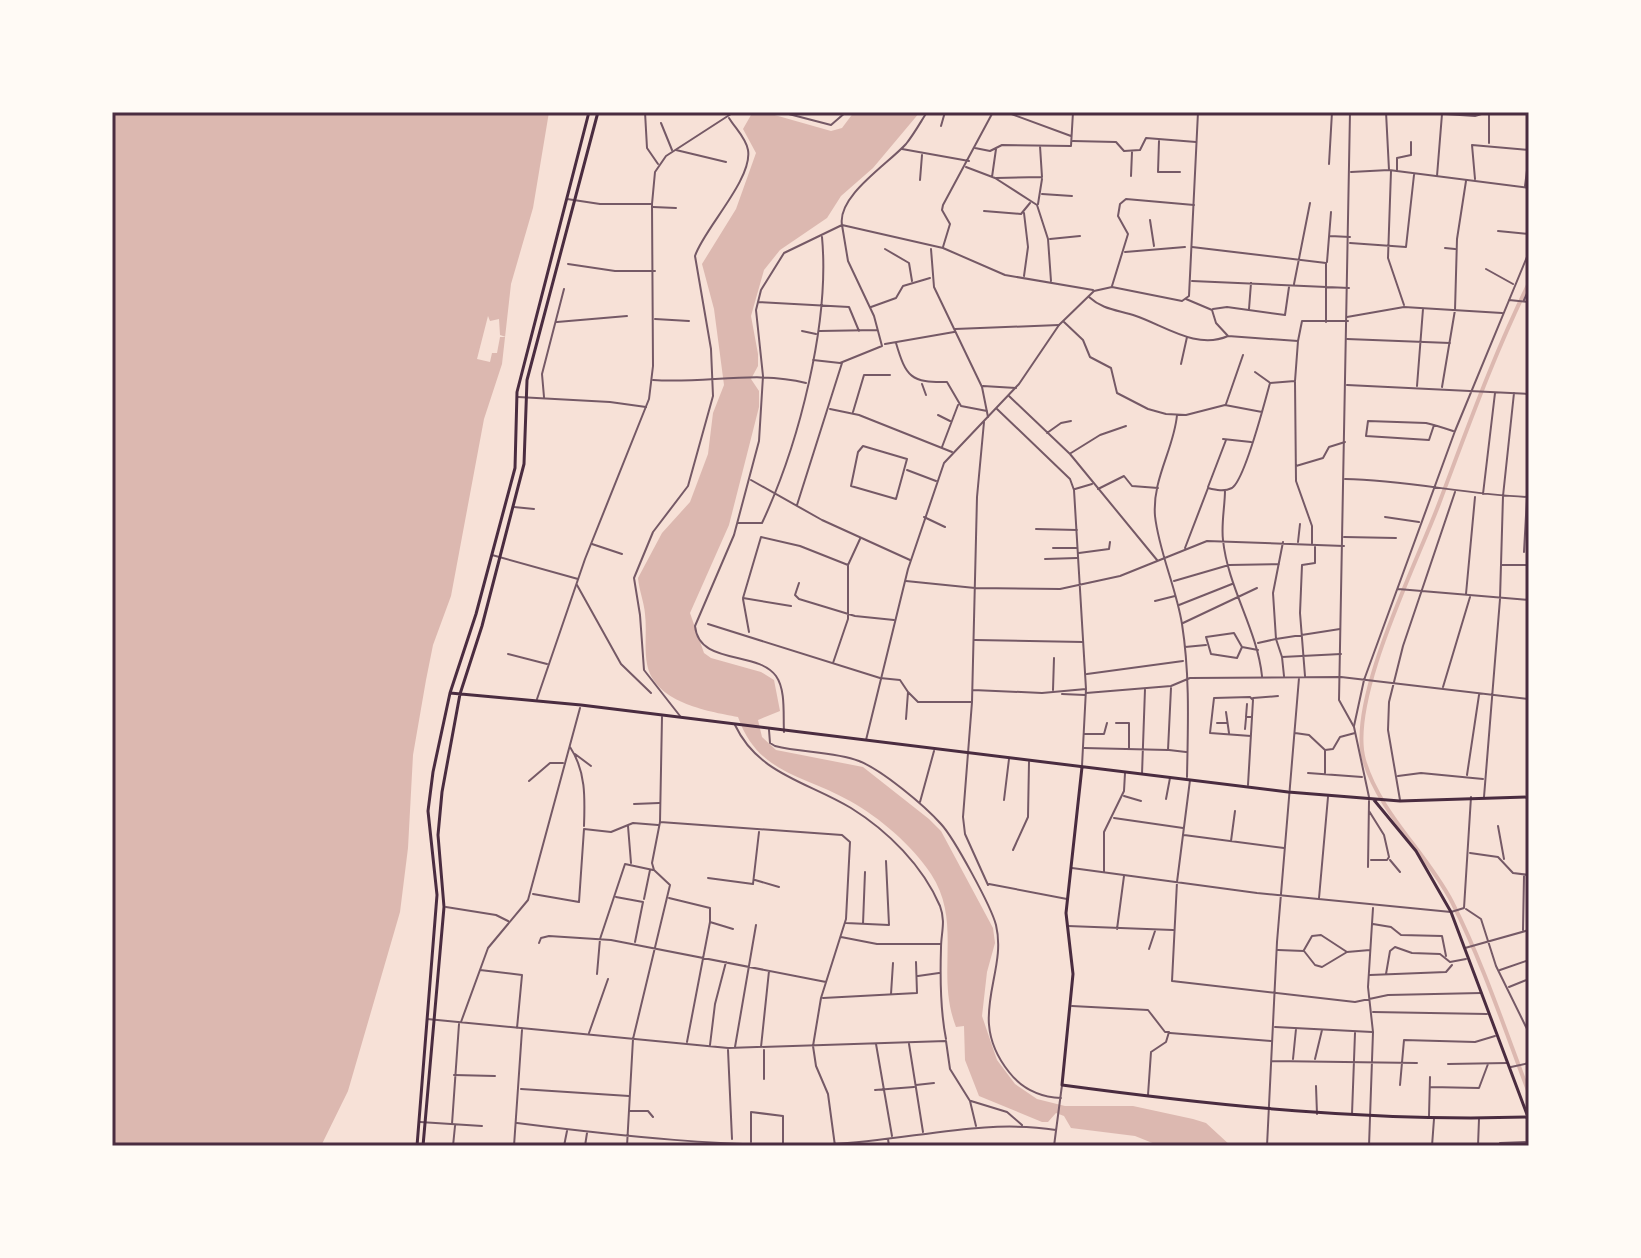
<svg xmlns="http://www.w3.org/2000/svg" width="1641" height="1258" font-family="Barlow,sans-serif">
<rect width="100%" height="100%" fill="#f7e1d7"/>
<path fill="#dcb8b0" d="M112,112H549L533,208L511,284L502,364L484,419L451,596L433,645L426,680L413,755L408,848L400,912L348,1091L321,1146H112Z
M764,112L831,131L842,128L854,112H920L873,168L841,196L827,218L780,250L764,270L751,316L758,354V366L751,379L759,391V407L729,525L690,613L704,653L711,658L761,672L774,680L780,711L758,720L762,737L776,750L863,767L929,819L941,831L993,928L995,943L987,972L982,1016L997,1060L1015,1084L1037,1099L1065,1106H1133L1193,1119L1206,1123L1231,1146H1160L1135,1136L1071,1128L1064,1116L1056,1113L1048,1122H1042L979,1096L965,1060L964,1026L956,1027C935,973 963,923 931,874C912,845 880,818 850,801C802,774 758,774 738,717C706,711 654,702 647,664C644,648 647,631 645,614C644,602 639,590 638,578L662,533L690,502L708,454L713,413L724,385L714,309L702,264L736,209L756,153L743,129L751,115Z"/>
<path fill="#f7e1d7" d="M488,316L490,321L499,319L500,335L506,337H500L497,353H492L490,362L477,359Z"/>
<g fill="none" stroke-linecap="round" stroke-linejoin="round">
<path stroke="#dcb8b0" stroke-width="4" d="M1529,283C1494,354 1468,427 1440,501C1418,561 1347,700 1364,760C1380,814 1426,852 1452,902C1483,963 1505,1030 1529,1093"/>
<path stroke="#755966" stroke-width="2" d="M645,112L647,148L658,164
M781,112L831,125L846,112
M1006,112L1071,136
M1386,112L1389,170
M1415,112L1475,116L1488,112
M1489,113V143
M661,123L672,150
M941,126L945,112
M1073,141L1116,142L1124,151L1140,150L1146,138L1196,142
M1159,141L1158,172H1180
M975,148L990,151L1002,145L1071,146L1073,112
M902,149L969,161
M676,150L726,162
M1329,164L1332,112
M966,167L995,178L1037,205L1048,239L1051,281
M1397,170V158L1411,155V142
M1391,171L1388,258L1404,305
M1351,172L1389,170L1529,188
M1131,176L1132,152
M1437,176L1442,114
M992,177L996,149
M996,178L1042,177L1040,146
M1475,179L1472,145L1529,150
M920,180L922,155
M1525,186L1529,155
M1042,194L1072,196
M567,199L600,204H651
M1038,204L1042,179
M653,207L676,208
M984,211L1021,214L1030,203
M1150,220L1154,246
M1498,231L1529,234
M1330,236L1350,237
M1050,239L1080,236
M1350,243L1406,247L1414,175
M943,247L950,224L942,210L943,205L993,112
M1192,247L1326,263V322
M1445,248L1455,249
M885,249L909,263L912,281
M931,249L934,287L982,387L988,417
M1125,252L1185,247
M1327,262L1331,212
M568,264L615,271H655
M1486,269L1513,284
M1024,276L1028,247L1024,213
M1192,281L1349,288
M1294,284L1310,203
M1112,286L1128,234L1118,216L1120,204L1126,199L1194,205
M1089,297C1103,310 1119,310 1136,316C1165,326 1197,350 1228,336
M1186,299L1212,310L1216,323L1228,336L1298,341L1302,321H1348
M1509,300L1529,302
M1524,300L1529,289
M758,302L849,307L859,331
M871,307L896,298L903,286L930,278
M1213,309L1227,307L1285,315L1289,287
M1249,309L1251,283
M1347,317L1404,307L1502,313
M655,319L689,321
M557,322L627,316
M1064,322L1083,340L1090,357L1111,368L1117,393L1148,409L1166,414L1186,415L1225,405L1262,412
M955,329L1059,325
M802,331L816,334
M820,331L877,330
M1347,339L1450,343
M896,343C906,377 911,383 947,382L961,406L987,411
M885,344L954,332
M813,360L840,363L882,346L874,316L848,261L842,225L943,248L1005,275L1093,290
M1181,364L1187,337
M1255,372L1269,382
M653,380C705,384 756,370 806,383
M1295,382L1296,481L1312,526V543
M922,384L926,395
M1347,385L1529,394
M983,386L1016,388
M1417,386L1423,309
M1442,387L1455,310L1457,239L1466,181
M1009,396L1070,454L1157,560
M518,397L610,402L646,407
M544,397L542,374L564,289
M1226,404L1243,355
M830,409L859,415L952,452
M997,409L1070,479L1074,490L1086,689L1082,766
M853,412L864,375H890
M938,415L950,421
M1177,415C1174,449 1152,479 1155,516C1159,552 1176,587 1182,624C1190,675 1188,725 1187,777
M984,422L977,497L972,702L963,817L965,834L988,885
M1434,425L1429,440L1366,436L1368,421L1426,423C1435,425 1444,428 1453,431
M1047,433L1061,423L1071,421
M1223,439L1251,442
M863,446L907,459L896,499L851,486L858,452Z
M942,447L958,405
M1071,453L1100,435L1126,426
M1296,466L1323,458L1329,447L1345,442
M907,470L936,481
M1345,479C1408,480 1467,495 1529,497
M751,480L822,520L910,560
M1208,487L1226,440
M1075,489L1092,484
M1098,489L1124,476L1132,486L1158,488
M1225,490C1225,506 1221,524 1223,540C1228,588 1257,629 1262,676
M1483,494L1495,393
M797,505L842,363
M514,507L534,509
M924,517L945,527
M1385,517L1419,522
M738,523H762C799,444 830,323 822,237
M1036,529L1077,530
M1344,537L1396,538
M1298,542L1300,524
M592,544L622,554
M1053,548H1077
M1185,548L1208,488C1216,490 1224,492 1232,488C1245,480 1265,401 1270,383L1295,381L1298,341
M1524,552L1527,497
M1079,553L1109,549L1110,542
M492,555L578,579
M1045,559L1077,558
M1501,565H1529
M906,581L975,588L1060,589L1120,576L1207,541L1344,546
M1174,581L1229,565L1279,564
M799,583L795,595L799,599L855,616L894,620
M577,585L621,664L651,693
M1398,589L1529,600
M1466,594L1475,497
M743,599L749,632
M1155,601L1175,596
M1179,605L1232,584
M791,606L743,598L761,537L800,546L848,565
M1183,623L1257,588
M708,624L880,678L900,680L908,692L906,719
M975,640L1083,642
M1258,643L1276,639L1273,593L1283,542
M1185,647L1206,645
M1242,647L1234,633L1206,637L1211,654L1237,658L1242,647L1258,650
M508,654L547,664
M1282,657L1276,639L1340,629
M833,663L848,619V565L860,539
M1087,674L1183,661
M1284,676L1282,657L1341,654
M1305,676L1300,613L1302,565L1315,563V547
M1443,687L1470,597
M973,690L1042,693L1086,689
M1053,690L1054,658
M908,692L918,702H971
M1086,693L1171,686L1190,678L1341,677L1529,699
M1062,694L1085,695
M1253,698L1278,696
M1247,704L1246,717H1251
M1226,712L1229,733
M680,716L644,670L640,615L634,578L653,532L688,486L713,396L711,349L695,256C703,230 753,179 748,150C746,138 735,128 729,118
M1116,723H1129V748
M1217,723H1226
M735,725C758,774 808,782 851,808C888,831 923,866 940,906C946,922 941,933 941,948C940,979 940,1009 946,1039
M1354,726L1364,680L1455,431L1529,252
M1245,729L1246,718
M769,730L770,743L775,746C802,753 833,751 859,761C882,770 924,805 941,824C954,838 991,906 996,925C1008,975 965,1017 1009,1072C1022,1089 1040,1097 1061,1098
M784,732C783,715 786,690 776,676C757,650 699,666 695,626L734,535L759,441L763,376L756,310L761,290L784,253L842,225C837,196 888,164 906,144C914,134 920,123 927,112
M1295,733L1309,735L1325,750L1333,749L1340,737L1355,733
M1085,734H1104L1107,723
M570,747C586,771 585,798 584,826
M1084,748L1168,750L1171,688
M1169,750L1186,752
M575,754L591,766
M1308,773L1362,777
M1325,773V751
M1142,774L1145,689
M1467,775L1479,695
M1398,776L1421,773L1483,779
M1190,780L1177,882L1172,981L1355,1002L1388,995L1481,993
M529,781L550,763H563
M1248,785L1253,700L1250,697L1214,698L1210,733L1251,736
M1124,796L1141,801
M1484,797L1500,599L1503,496L1514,393
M1166,799L1170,778
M1004,800L1009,759
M1400,800L1388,730L1389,702L1403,646L1455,492
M920,802L934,751
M634,804L659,803
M1369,811L1384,835L1389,857L1387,860H1371
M1114,818L1183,828
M660,822L842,835L850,842L846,919L821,998L813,1046L816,1066L828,1094L835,1146
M628,826L631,863
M1498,826L1504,859
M1184,835L1284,848
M1231,841L1235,811
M1013,850L1028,817L1029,762
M1470,853L1498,857L1513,873L1529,875
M1390,860L1400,872
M1368,867L1369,801
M1072,868L1257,893L1451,912L1464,908L1471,797
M1104,872V832L1124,791L1125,773
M708,878L753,884L759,832
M755,880L779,887
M989,884L1067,899
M533,894L579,902L584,829L611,832L633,823L658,825
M616,897L643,902L635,942
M669,898L710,908V922L733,929
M1319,898L1328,797
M644,899L650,870
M446,907L496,915L508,921
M1466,909L1481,919L1496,966L1529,1033
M846,923L889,925L886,861
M863,924L865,872
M1373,924L1391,927L1401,935L1442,936L1446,956
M1068,926L1173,930
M1117,929L1124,876
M1523,930L1524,876
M841,937L877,944H941
M539,943L541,938L549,936L611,940L826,982
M1465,948L1529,930
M1149,949L1155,931
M1278,950L1304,951L1315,965L1322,967L1347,952L1370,950
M1304,950L1312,936L1321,935L1347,952
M480,970L522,975L517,1028
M1500,970L1529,960
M597,974L600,939L625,864L653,870
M1386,974L1390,951L1395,947L1412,953L1440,954L1450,962L1466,959
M1370,975L1446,972L1452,965
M918,976L939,973
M1509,987L1529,979
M891,994L893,963
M823,998L917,993L916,962
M1072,1006L1148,1010L1165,1032H1169L1166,1042L1151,1052L1148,1095
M1373,1012L1487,1014
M427,1019L728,1048L946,1041L950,1069L970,1101L976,1126
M461,1022L488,948L528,900L580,708
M1275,1027L1372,1032
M589,1033L608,979
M1170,1033L1271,1041
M687,1042L710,922
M876,1044L892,1136
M909,1044L923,1132
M710,1045L715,1004L726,962
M735,1047L756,925
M761,1047L769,971
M728,1050L732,1139
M764,1050V1079
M1293,1059L1296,1029
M1315,1059L1322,1030
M1272,1061L1417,1063
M1448,1064L1507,1063
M1511,1067L1529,1063
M454,1075L495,1076
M916,1085L934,1083
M1400,1085L1404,1040L1475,1042L1495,1036
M1316,1086L1317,1114
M1430,1087L1479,1088L1488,1064
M521,1089L629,1096
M875,1090L914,1087
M971,1101L1007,1112L1022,1125
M630,1111H648L653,1117
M1352,1114L1355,1033
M1429,1116L1430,1077
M420,1122L482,1126
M517,1123C620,1136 728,1148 832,1144C908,1141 980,1118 1056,1130
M452,1124L459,1024
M888,1139L889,1146
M751,1142V1112L783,1116V1143
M1500,1143L1529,1142
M453,1146L455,1126
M514,1146L522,1030
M564,1146L567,1131
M585,1146L587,1133
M627,1146L633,1039L670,885L654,870L652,863L660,822L662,717
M1054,1146L1062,1085
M1267,1146L1277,942L1299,678
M1369,1146L1373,1032L1368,987L1373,908
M1432,1146L1434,1119
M1478,1146L1479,1119"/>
<path stroke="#755966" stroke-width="2" d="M1350,112L1339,700L1354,727L1369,797
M537,699L585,559L649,399L653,366L652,204L655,172L666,156L734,112
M866,740L908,569L944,463L1019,384L1059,325L1094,291L1112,287L1182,301L1189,296L1198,112"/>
<path stroke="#4a2c40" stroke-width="3" d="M450,693L581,705L1288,792L1400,801L1529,797
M1082,767L1066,913L1073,974L1062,1085C1218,1106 1372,1122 1529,1117
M1374,800L1416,851L1451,912L1528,1117
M417,1146L437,895L428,811L433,772L450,693L476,614L515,468L517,392L589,112
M423,1146L444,907L438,835L442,792L460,694L482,626L524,464L527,380L598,112"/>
</g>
<rect width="1641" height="1258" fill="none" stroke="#fffaf5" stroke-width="228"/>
<rect x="114" y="114" width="1413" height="1030" fill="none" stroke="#4a2c40" stroke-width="3"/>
</svg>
